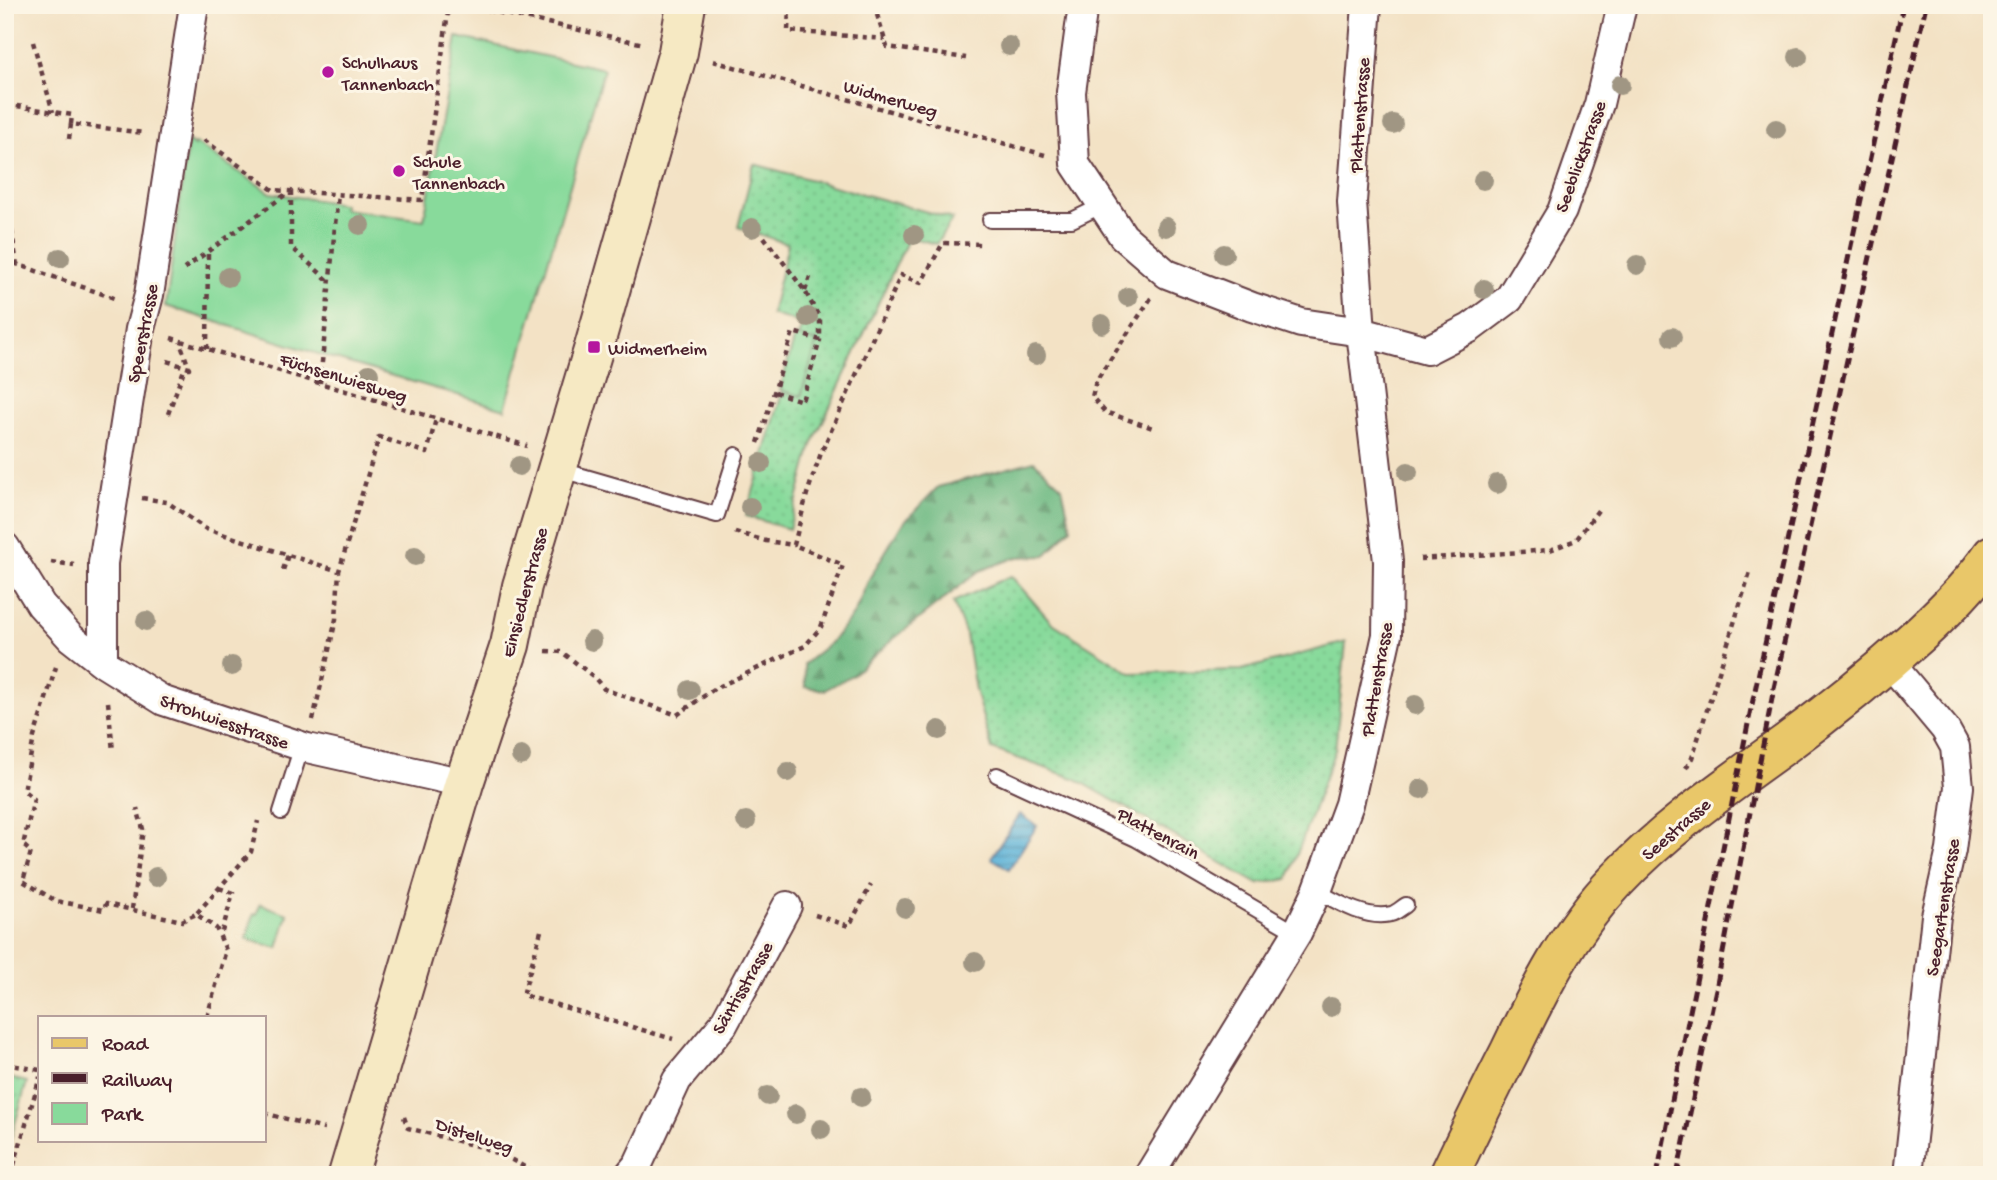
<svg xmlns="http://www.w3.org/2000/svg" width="1997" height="1180" font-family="'Gochi Hand',sans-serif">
<defs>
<pattern id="grass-dots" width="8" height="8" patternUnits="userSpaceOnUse" patternTransform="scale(1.75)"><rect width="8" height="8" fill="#88da9b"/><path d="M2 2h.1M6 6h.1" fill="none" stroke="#77bb86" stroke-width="1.8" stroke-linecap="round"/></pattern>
<pattern id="forest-firs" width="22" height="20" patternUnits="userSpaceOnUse" patternTransform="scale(1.75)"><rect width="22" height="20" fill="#6eba83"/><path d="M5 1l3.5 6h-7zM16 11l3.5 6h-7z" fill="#5c976b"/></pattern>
<pattern id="water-rules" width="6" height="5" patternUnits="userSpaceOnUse" patternTransform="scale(1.75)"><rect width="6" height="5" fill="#5cb3d9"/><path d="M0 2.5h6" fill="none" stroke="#4e91b0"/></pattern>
</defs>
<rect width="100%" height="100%" fill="#fcf5e5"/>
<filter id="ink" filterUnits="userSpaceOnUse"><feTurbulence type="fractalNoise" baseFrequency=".0143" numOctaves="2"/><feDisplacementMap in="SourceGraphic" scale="14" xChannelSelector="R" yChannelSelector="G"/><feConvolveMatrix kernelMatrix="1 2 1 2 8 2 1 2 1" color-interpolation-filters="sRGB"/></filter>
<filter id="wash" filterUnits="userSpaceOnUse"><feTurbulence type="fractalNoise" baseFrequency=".00686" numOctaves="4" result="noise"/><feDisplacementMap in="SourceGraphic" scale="28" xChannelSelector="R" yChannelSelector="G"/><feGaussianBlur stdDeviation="1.57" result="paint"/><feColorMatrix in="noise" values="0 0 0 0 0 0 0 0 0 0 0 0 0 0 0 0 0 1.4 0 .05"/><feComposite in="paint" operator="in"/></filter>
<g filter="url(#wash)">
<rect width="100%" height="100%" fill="#f3e2c5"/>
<path fill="url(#grass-dots)" stroke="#697c63" stroke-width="2" d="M754,164L953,219L936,244L909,237L812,445L789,529L746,516L802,324L771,314L788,244L738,227Z
M1011,576L1051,622L1131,673L1242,670L1346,642L1335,750L1288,879L1258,884L1076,779L992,749L975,690L966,635L953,602Z
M5,1077L27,1082L5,1159Z"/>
<path fill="url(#forest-firs)" stroke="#5c6c57" stroke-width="2" d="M1034,461L1062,487L1071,528L1045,556L1017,557L979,571L896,637L852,675L825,690L805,687L804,664L831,642L854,614L869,579L902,524L938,487Z"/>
<path fill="#88da9b" stroke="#697c63" stroke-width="2" d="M457,37L604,69L505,409L325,356L166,306L188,141L194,146L195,143L271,193L343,204V209L424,220Z
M795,336L817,342L801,396L780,390Z
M260,904L288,914L278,948L246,939L254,914H257Z"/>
<path fill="url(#water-rules)" stroke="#536982" stroke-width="2" d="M1020,814L1037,826L1009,869L991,858Z"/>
</g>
<g filter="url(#ink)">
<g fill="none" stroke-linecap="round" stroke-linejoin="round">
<g stroke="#633c42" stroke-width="18">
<path id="service" d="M990,220H1072L1103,205
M558,469L717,515L736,455
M997,775L1136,839L1297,933
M281,812L302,746
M1317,891C1337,902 1367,920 1391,914C1396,913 1401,908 1406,905"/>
</g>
<g stroke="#633c42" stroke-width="32">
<path id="minor" d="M1083,5L1071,92L1075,164L1123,236L1167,274L1252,307L1301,323L1361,332L1427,350L1470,328L1509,299L1562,211L1599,104L1622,5
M5,547L41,605L71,638L103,663L164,701L307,748L464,783
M1889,662L1945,729L1955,747L1959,787L1951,850L1936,916L1908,1175
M103,663V563L140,329L149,295L194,5
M629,1175L638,1164L677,1080L723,1025L787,906
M1149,1175L1297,933L1317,891L1349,804L1387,635L1388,561L1361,332L1352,202L1367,5"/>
</g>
<g stroke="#633c42" stroke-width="42">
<path id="secondary" d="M348,1175L464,783L510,645L522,586L594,347L678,52L686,5"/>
</g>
<g stroke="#633c42" stroke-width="42">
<path id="primary" d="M1449,1175C1469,1133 1489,1092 1510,1051C1539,990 1569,930 1616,881C1665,829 1723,789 1781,747C1829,712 1876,674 1920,634C1946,610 1972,584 1992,555"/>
</g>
<path stroke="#633c42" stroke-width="4.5" stroke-dasharray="5 5" stroke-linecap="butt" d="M459,5L483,9
M484,5L483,9L644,44
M789,5L788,31L885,39
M874,5L887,47L966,58
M33,42L53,112
M713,61L1045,155
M5,113L10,114L11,105L72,115L71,124L144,133
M69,139L71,124
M204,140L273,190L422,200L449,5
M6,191L17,265
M291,191V247L329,281
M5,260L117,299
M184,269L289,192
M805,291L811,274
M1151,298L1096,381L1092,397L1105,412L1156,429
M171,338L527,446
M207,349L208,253
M167,361L189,368L180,342
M320,383L338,194
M775,392L802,401L820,340
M168,414L185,367
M758,443L793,332L820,340V319L805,291L761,233
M142,498L167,502L206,529L339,571
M735,532L766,541L794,545L807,494L821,453L901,275L921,283L943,243L980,244
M1420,559L1550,550L1576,540L1599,509
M51,562L74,565
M283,570L288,555
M546,651L562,652L594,677L604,689L677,715L714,689L805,646L821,627L843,565L794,545
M56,667L34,737L24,791L34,799L23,845L31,852L23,881L56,901L104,910L106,904L182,921L196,914
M108,702L113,751
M313,720L336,619L339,571L379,437L427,453L436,419
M1686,768L1692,758L1750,572
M219,888L233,893L221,935
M132,909L143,829L137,808
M815,915L849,926L871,885
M541,931L523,995L673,1039
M207,1017L226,950L216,928L196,914L251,852L258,821
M5,1064L40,1070
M264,1113L324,1129
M404,1117L408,1128L484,1148L512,1160L539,1175
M11,1175L40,1077"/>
<use href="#service" stroke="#fff" stroke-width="14"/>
<use href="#minor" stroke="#fff" stroke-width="28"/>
<use href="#secondary" stroke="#f6e9c3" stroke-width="38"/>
<use href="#primary" stroke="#e9c769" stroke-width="38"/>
<path stroke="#4a1f2b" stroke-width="5" stroke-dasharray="10 5" stroke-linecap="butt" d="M1657,1175L1751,709L1903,5
M1677,1175L1716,989L1774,688L1926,5"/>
</g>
<g fill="#a09683">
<circle cx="1009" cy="46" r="10"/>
<circle cx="1798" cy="57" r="10"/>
<circle cx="1620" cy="85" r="10"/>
<circle cx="1393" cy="124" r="10"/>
<circle cx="1776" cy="129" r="10"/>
<circle cx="1483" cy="180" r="10"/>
<circle cx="360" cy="225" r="10"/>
<circle cx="1166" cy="227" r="10"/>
<circle cx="752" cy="228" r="10"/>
<circle cx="914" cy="235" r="10"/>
<circle cx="1224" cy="254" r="10"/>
<circle cx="60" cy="258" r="10"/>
<circle cx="1637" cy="265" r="10"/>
<circle cx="228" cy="277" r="10"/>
<circle cx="1484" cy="289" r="10"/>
<circle cx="1128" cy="297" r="10"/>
<circle cx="808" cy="317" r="10"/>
<circle cx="1102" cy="324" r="10"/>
<circle cx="1672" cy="337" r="10"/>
<circle cx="1036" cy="355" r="10"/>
<circle cx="369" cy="374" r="10"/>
<circle cx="761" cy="463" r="10"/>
<circle cx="519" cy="466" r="10"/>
<circle cx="1408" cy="472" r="10"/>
<circle cx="1497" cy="484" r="10"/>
<circle cx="750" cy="507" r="10"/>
<circle cx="415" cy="556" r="10"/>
<circle cx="146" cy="621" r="10"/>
<circle cx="592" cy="641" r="10"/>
<circle cx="232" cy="666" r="10"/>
<circle cx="690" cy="690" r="10"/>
<circle cx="1415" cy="705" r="10"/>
<circle cx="939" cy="730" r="10"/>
<circle cx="521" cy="756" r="10"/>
<circle cx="788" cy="772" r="10"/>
<circle cx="1421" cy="789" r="10"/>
<circle cx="746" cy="821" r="10"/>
<circle cx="156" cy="877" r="10"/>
<circle cx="905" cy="908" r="10"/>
<circle cx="975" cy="962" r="10"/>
<circle cx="1331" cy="1007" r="10"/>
<circle cx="768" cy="1096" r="10"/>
<circle cx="861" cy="1097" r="10"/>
<circle cx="796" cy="1114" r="10"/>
<circle cx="821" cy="1129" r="10"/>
</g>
</g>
<g fill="#b5179e" stroke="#fcf5e5" stroke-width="2.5">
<circle cx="328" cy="72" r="7"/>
<circle cx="399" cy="171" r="7"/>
<rect x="587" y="340" width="14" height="14" rx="3.5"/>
</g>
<g text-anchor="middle" stroke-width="6" stroke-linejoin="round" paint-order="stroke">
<g font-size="19" fill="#4a1f2b" stroke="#fcf5e5" text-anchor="start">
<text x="342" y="68">Schulhaus<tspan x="342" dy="22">Tannenbach</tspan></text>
<text x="413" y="167">Schule<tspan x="413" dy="22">Tannenbach</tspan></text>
<text x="608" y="354">Widmerheim</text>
</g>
<g font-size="19" fill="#4a1f2b" stroke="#fcf5e5">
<text transform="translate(891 97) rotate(16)" y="7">Widmerweg</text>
<text transform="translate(1358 115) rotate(-86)" y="7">Plattenstrasse</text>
<text transform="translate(1579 156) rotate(-70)" y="7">Seeblickstrasse</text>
<text transform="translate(141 333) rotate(-79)" y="7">Speerstrasse</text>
<text transform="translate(344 376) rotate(17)" y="7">Füchsenwiesweg</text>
<text transform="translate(523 592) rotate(-75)" y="7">Einsiedlerstrasse</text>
<text transform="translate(1375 679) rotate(-80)" y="7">Plattenstrasse</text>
<text transform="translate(225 720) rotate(19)" y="7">Strohwiesstrasse</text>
<text transform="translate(1675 828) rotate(-41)" y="7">Seestrasse</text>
<text transform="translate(1159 832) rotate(28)" y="7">Plattenrain</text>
<text transform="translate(1941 907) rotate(-81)" y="7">Seegartenstrasse</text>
<text transform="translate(741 987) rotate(-60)" y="7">Säntisstrasse</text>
<text transform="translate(475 1134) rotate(18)" y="7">Distelweg</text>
</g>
</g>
<rect width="1997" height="1180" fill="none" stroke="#fcf5e5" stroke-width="28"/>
<rect x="38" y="1016" width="228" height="126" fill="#fcf5e5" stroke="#b59f9b" stroke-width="2"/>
<rect x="52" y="1038" width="35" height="10" fill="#e9c769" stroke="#b59f9b" stroke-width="2"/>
<text x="102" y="1050" font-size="21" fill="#4a1f2b">Road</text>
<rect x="52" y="1073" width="35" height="10" fill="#4a1f2b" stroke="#b59f9b" stroke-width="2"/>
<text x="102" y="1086" font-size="21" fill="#4a1f2b">Railway</text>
<rect x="52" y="1103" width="35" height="21" fill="#88da9b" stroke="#b59f9b" stroke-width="2"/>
<text x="102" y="1120" font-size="21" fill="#4a1f2b">Park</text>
</svg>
